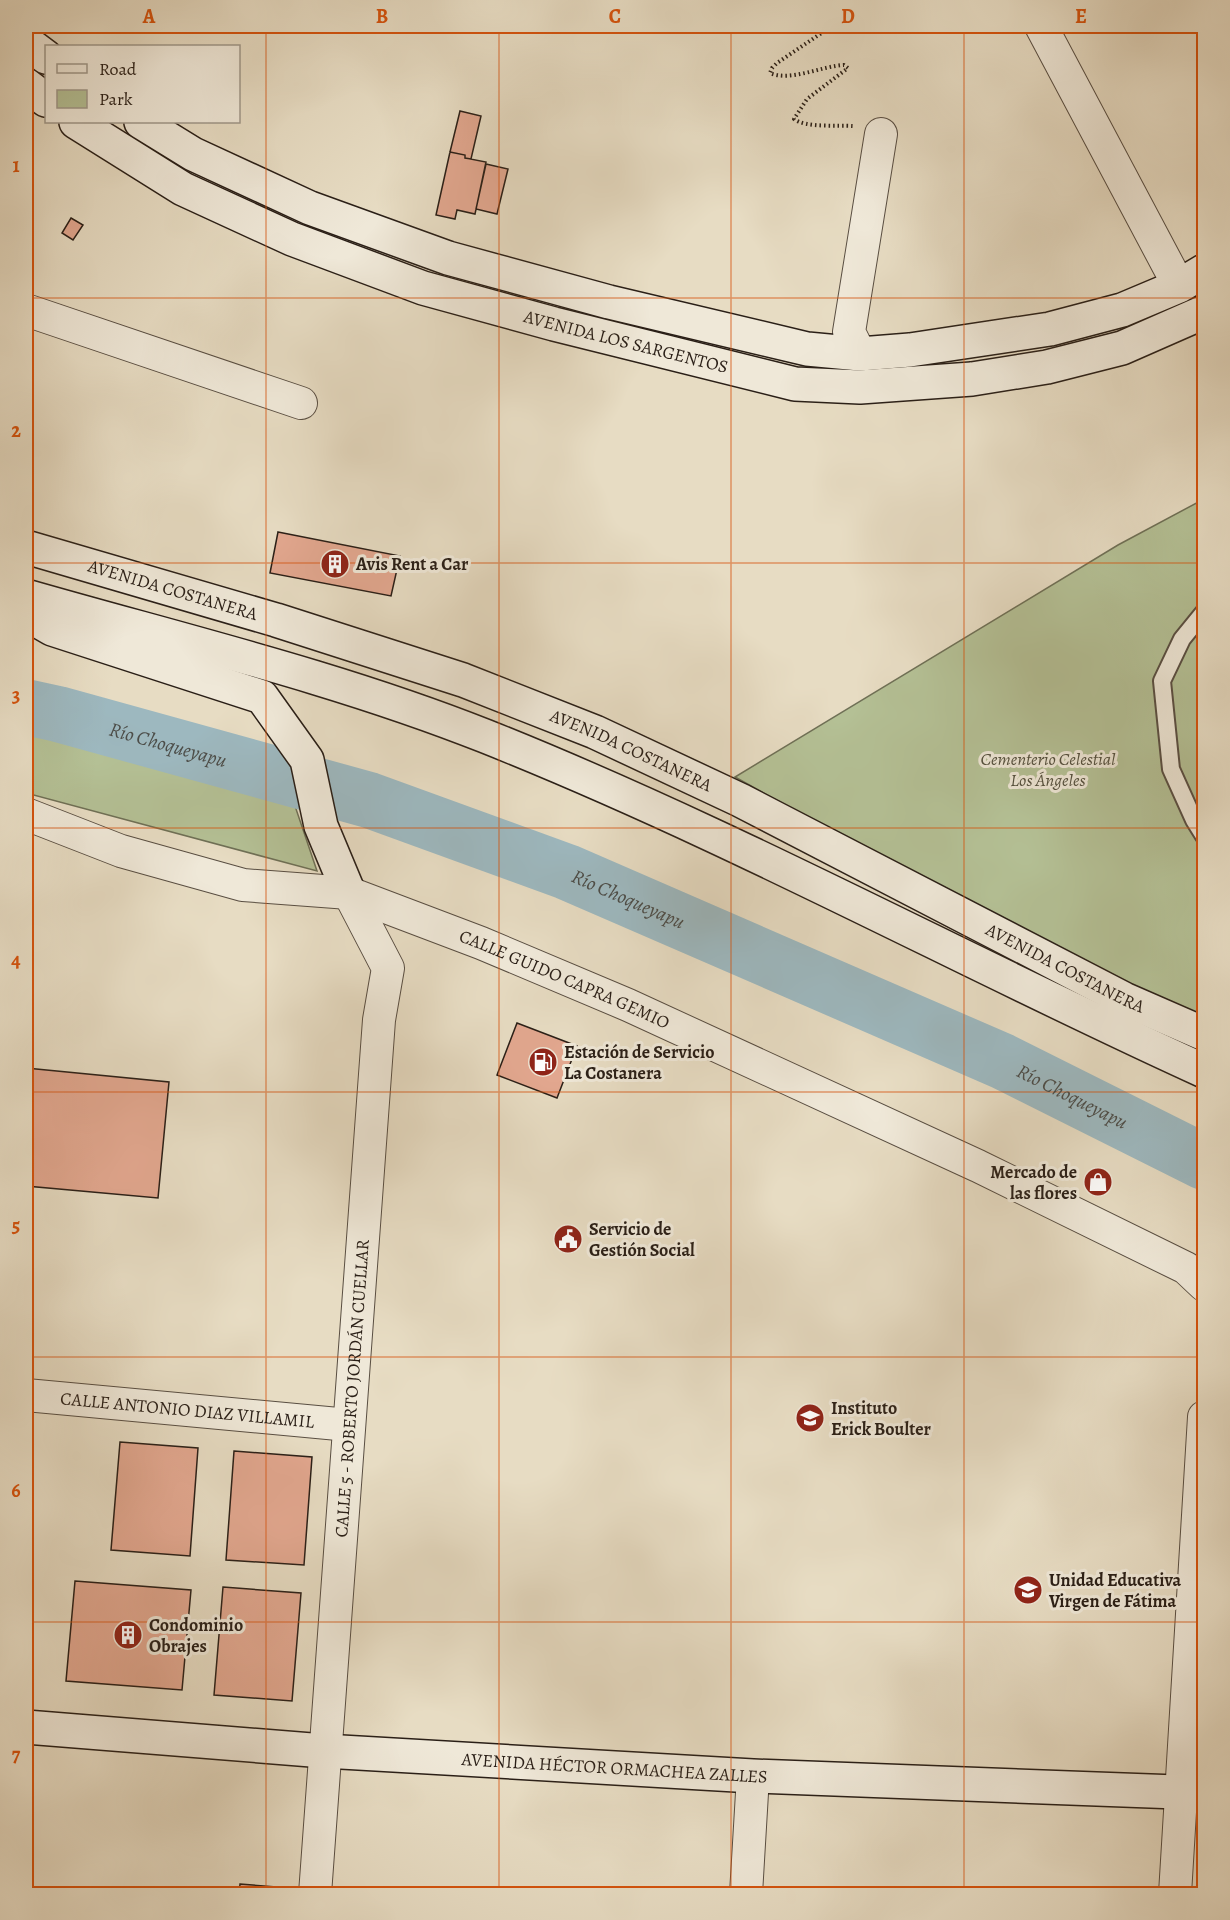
<svg xmlns="http://www.w3.org/2000/svg" width="1230" height="1920" font-family="Alegreya,serif">
<rect width="100%" height="100%" fill="#e7dcc3"/>
<filter id="stains"><feTurbulence type="fractalNoise" baseFrequency=".00333" numOctaves="4"/><feColorMatrix values="0 0 0 0 .2 0 0 0 0 .09 0 0 0 0 .02 0 0 0 .5 -.17"/></filter>
<radialGradient id="worn" r=".72"><stop offset=".6" stop-color="#630" stop-opacity="0"/><stop offset="1" stop-color="#630" stop-opacity=".3"/></radialGradient>
<path fill="#b4c095" stroke="#6f7056" stroke-width="1.5" d="M1204,499V1022L893,865L735,777L1118,545Z
M26,724L293,800L317,871L26,793Z"/>
<g fill="none" stroke-linecap="round" stroke-linejoin="round">
<path stroke="#9db8bf" stroke-width="56" id="s1" d="M26,707L58,714L369,800L567,872L1002,1061L1204,1162"/>
</g>
<path fill="#e2a78f" stroke="#2a1f17" stroke-width="1.5" d="M460,111L481,116L471,159L465,158V155L450,152Z
M450,152L465,155V158L486,162L475,214L457,210L455,219L436,215Z
M486,164L508,169L497,214L476,209Z
M71,218L83,225L73,240L62,233Z
M278,532L400,556L391,596L270,573Z
M517,1023L577,1046L557,1098L497,1075Z
M26,1068L169,1082L158,1198L26,1186Z
M120,1442L198,1448L190,1556L111,1550Z
M234,1451L312,1457L304,1565L226,1560Z
M75,1581L191,1590L182,1690L66,1681Z
M223,1587L301,1593L292,1701L214,1695Z
M240,1884L276,1887V1894H239Z"/>
<g fill="none" stroke-linecap="round" stroke-linejoin="round">
<g stroke="#594e42" stroke-width="20">
<path id="lane" d="M1204,612L1182,639L1162,681L1171,769L1194,820L1204,836"/>
</g>
<g stroke="#594e42" stroke-width="34">
<g id="street">
<path d="M1041,26L1179,286"/>
<path d="M26,310L301,403"/>
<path d="M860,354L849,332L881,134"/>
<path id="s2" d="M26,814L121,851L243,885L349,893L481,943L628,1005L978,1166L1186,1268L1204,1285"/>
<path id="s3" d="M26,1395L349,1425"/>
<path id="s4" d="M315,1894L379,1020L388,968L349,893"/>
<path d="M746,1894L753,1776"/>
<path d="M1175,1894L1204,1417"/>
</g>
</g>
<g stroke="#2a1f17" stroke-width="36">
<g id="secondary">
<path d="M26,42L46,57"/>
<path d="M26,85L46,100"/>
<path id="s5" d="M76,122L183,189L292,239L423,288L554,324L795,384L860,387L972,379L1047,367L1122,348L1204,312"/>
<path d="M141,122L193,154L310,208L448,258L609,302L807,349L860,354L910,350L1050,329L1122,310L1179,286L1204,271"/>
<path id="s6" d="M26,547L276,620L463,680L595,732L740,800L1124,999L1204,1034"/>
<path d="M26,596C179,640 336,677 485,736C731,834 964,962 1204,1071"/>
<path d="M26,614L52,629L262,697L307,760L321,826L349,893"/>
<path id="s7" d="M26,1727L324,1751L753,1776L1204,1793"/>
</g>
</g>
<path stroke="#2a1f17" stroke-width="4" stroke-dasharray="1.5 3" stroke-linecap="butt" d="M776,26L777,29L795,26
M832,26L777,63L772,68L770,73C790,82 822,66 844,65L848,68L807,99L794,119C805,128 838,125 853,126"/>
<use href="#lane" stroke="#efe8d8" stroke-width="16"/>
<use href="#street" stroke="#efe8d8" stroke-width="32"/>
<use href="#secondary" stroke="#efe8d8" stroke-width="33"/>
</g>
<path fill="none" stroke="#d5530d" stroke-width="1.5" stroke-opacity="0.55" d="M266,26V1894M499,26V1894M731,26V1894M964,26V1894M26,298H1204M26,563H1204M26,828H1204M26,1092H1204M26,1357H1204M26,1622H1204"/>
<defs>
<g id="building-disc" transform="scale(1.5)"><circle r="9.5" fill="#8f2418" stroke="#efe8d8"/><path d="M-4-6H4V6H1V3H-1V6H-4ZM-2.5-4.3h1.7v1.8h-1.7ZM.8-4.3h1.7v1.8H.8ZM-2.5-1h1.7V.8h-1.7ZM.8-1h1.7V.8H.8Z" fill="#fff"/></g>
<g id="fuel-disc" transform="scale(1.5)"><circle r="9.5" fill="#8f2418" stroke="#efe8d8"/><path d="M-5.5-6h7V0h2V4h1.3V-2.5L3-4.5l.8-.8L6-3V5H2.5V1h-1V6h-7ZM-4.2-4.7v3.2H.2V-4.7Z" fill="#fff"/></g>
<g id="shop-disc" transform="scale(1.5)"><circle r="9.5" fill="#8f2418" stroke="#efe8d8"/><path d="M-5-2.5h2.3a2.7 3.5 0 0 1 5.4 0H5L5.5 6h-11ZM-1.5-2.5h3a1.5 2.3 0 0 0-3 0Z" fill="#fff"/></g>
<g id="civic-disc" transform="scale(1.5)"><circle r="9.5" fill="#8f2418" stroke="#efe8d8"/><path d="M-.6-6.5H3V-4.5H.6V-3L4-1V1h2V6H-6V1h2V-1L-.6-3ZM-1.2 2.5V6h2.4V2.5Z" fill="#fff"/></g>
<g id="school-disc" transform="scale(1.5)"><circle r="9.5" fill="#8f2418" stroke="#efe8d8"/><path d="M0-5L7-2L0 1L-7-2ZM-4 1L0 2.5L4 1V4Q0 6-4 4Z" fill="#fff"/></g>
</defs>
<g fill-rule="evenodd">
<use href="#building-disc" x="335" y="564"/>
<use href="#fuel-disc" x="543" y="1062"/>
<use href="#shop-disc" x="1098" y="1182"/>
<use href="#civic-disc" x="568" y="1239"/>
<use href="#school-disc" x="810" y="1418"/>
<use href="#school-disc" x="1028" y="1590"/>
<use href="#building-disc" x="128" y="1635"/>
</g>
<g text-anchor="middle" stroke-width="6" stroke-linejoin="round" paint-order="stroke">
<g font-size="18" fill="#2a1f17" stroke="#efe8d8">
<text dy="6" stroke="none"><textPath href="#s5" startOffset="596">AVENIDA LOS SARGENTOS</textPath></text>
<text dy="6" stroke="none"><textPath href="#s6" startOffset="153">AVENIDA COSTANERA</textPath></text>
<text dy="6" stroke="none"><textPath href="#s6" startOffset="639">AVENIDA COSTANERA</textPath></text>
<text dy="6" stroke="none"><textPath href="#s6" startOffset="1125">AVENIDA COSTANERA</textPath></text>
<text dy="6" stroke="none"><textPath href="#s2" startOffset="567">CALLE GUIDO CAPRA GEMIO</textPath></text>
<text dy="6" stroke="none"><textPath href="#s4" startOffset="507">CALLE 5 - ROBERTO JORDÁN CUELLAR</textPath></text>
<text dy="6" stroke="none"><textPath href="#s3" startOffset="162">CALLE ANTONIO DIAZ VILLAMIL</textPath></text>
<text dy="6" stroke="none"><textPath href="#s7" startOffset="590">AVENIDA HÉCTOR ORMACHEA ZALLES</textPath></text>
</g>
<g font-size="18" font-weight="bold" fill="#2a1f17" stroke="#efe8d8" text-anchor="start">
<text x="356" y="570">Avis Rent a Car</text>
<text x="564" y="1058">Estación de Servicio<tspan x="564" dy="21">La Costanera</tspan></text>
<text x="1077" y="1178" text-anchor="end">Mercado de<tspan x="1077" dy="21">las flores</tspan></text>
<text x="589" y="1235">Servicio de<tspan x="589" dy="21">Gestión Social</tspan></text>
<text x="831" y="1414">Instituto<tspan x="831" dy="21">Erick Boulter</tspan></text>
<text x="1049" y="1586">Unidad Educativa<tspan x="1049" dy="21">Virgen de Fátima</tspan></text>
<text x="149" y="1631">Condominio<tspan x="149" dy="21">Obrajes</tspan></text>
</g>
<g font-size="18" font-style="italic" fill="#534f3d" stroke="#efe8d8">
<text x="1048" y="765">Cementerio Celestial<tspan x="1048" dy="21">Los Ángeles</tspan></text>
</g>
<g font-size="20" font-style="italic" fill="#4c4d49" stroke="#efe8d8">
<text dy="7" stroke="none"><textPath href="#s1" startOffset="147">Río Choqueyapu</textPath></text>
<text dy="7" stroke="none"><textPath href="#s1" startOffset="633">Río Choqueyapu</textPath></text>
<text dy="7" stroke="none"><textPath href="#s1" startOffset="1119">Río Choqueyapu</textPath></text>
</g>
</g>
<rect width="1230" height="1920" fill="none" stroke="#e7dcc3" stroke-width="66"/>
<rect x="45" y="45" width="195" height="78" fill="#efe8d8" stroke="#a0988b" stroke-width="1.5"/>
<rect x="57" y="64" width="30" height="9" fill="#efe8d8" stroke="#a0988b" stroke-width="1.5"/>
<text x="99" y="75" font-size="18" fill="#2a1f17">Road</text>
<rect x="57" y="90" width="30" height="18" fill="#b4c095" stroke="#a0988b" stroke-width="1.5"/>
<text x="99" y="105" font-size="18" fill="#2a1f17">Park</text>
<rect x="33" y="33" width="1164" height="1854" fill="none" stroke="#d5530d" stroke-width="2"/>
<g font-size="20" text-anchor="middle" font-weight="bold" fill="#d5530d">
<text x="149" y="23">A</text>
<text x="382" y="23">B</text>
<text x="615" y="23">C</text>
<text x="848" y="23">D</text>
<text x="1081" y="23">E</text>
<text x="16" y="172">1</text>
<text x="16" y="437">2</text>
<text x="16" y="702">3</text>
<text x="16" y="967">4</text>
<text x="16" y="1232">5</text>
<text x="16" y="1497">6</text>
<text x="16" y="1761">7</text>
</g>
<rect width="100%" height="100%" filter="url(#stains)"/>
<rect width="100%" height="100%" fill="url(#worn)"/>
</svg>
